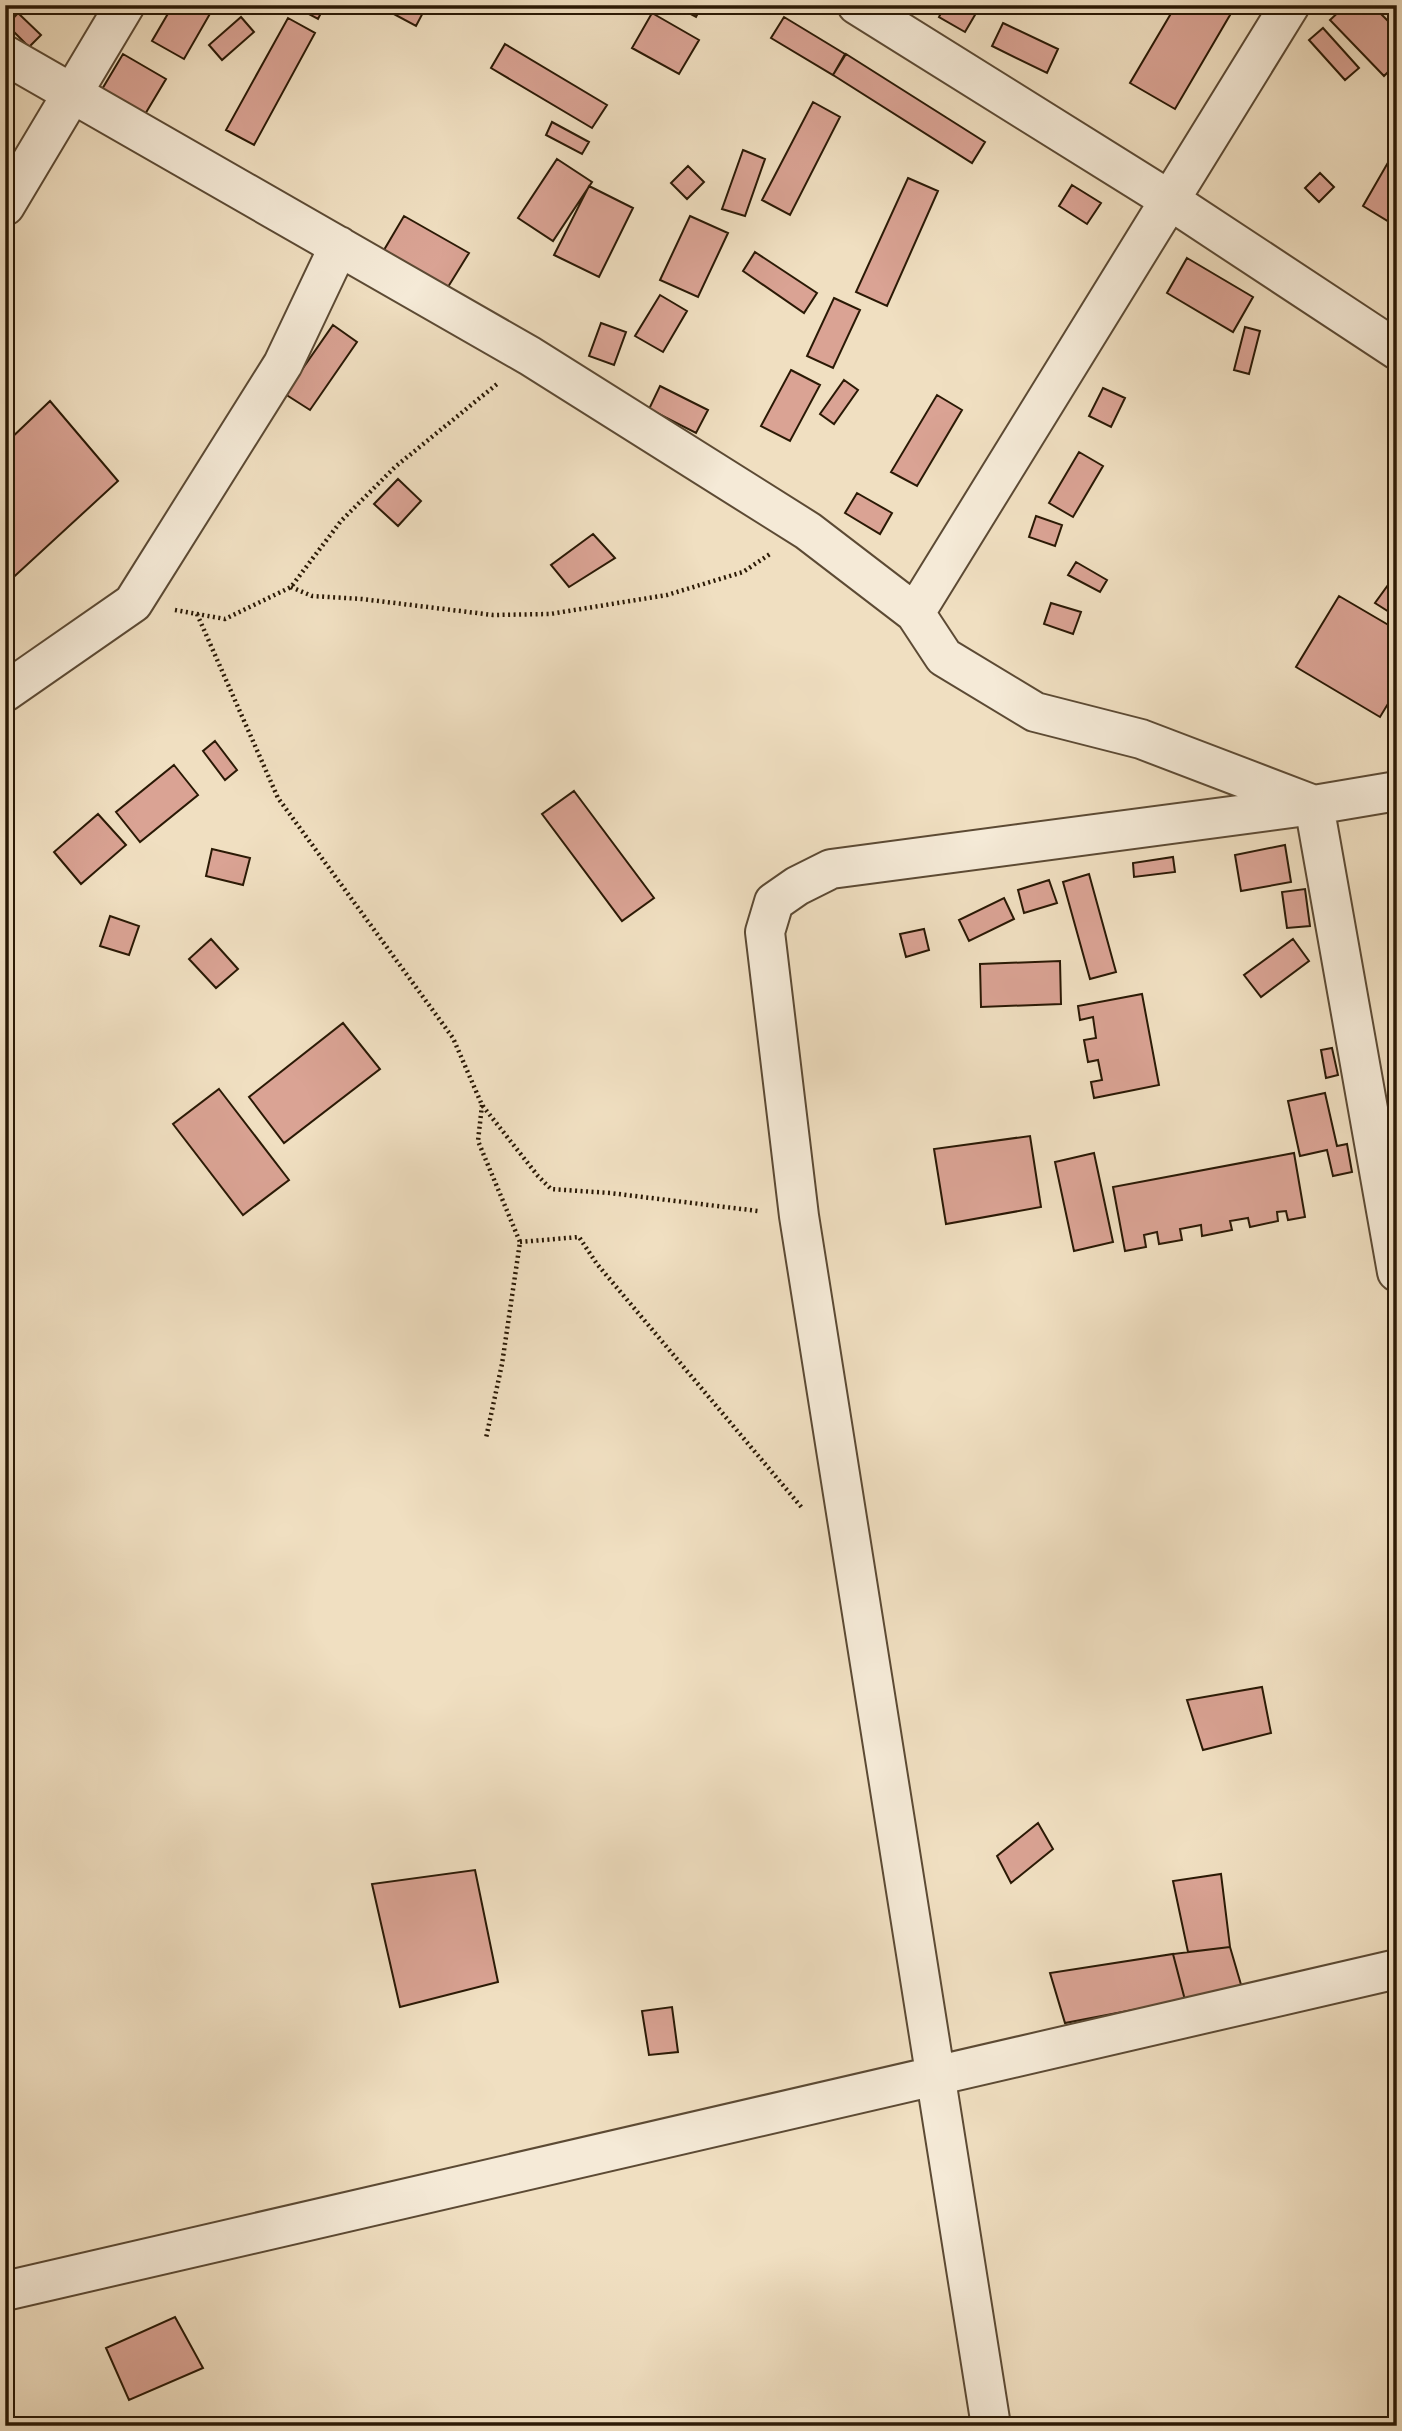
<svg xmlns="http://www.w3.org/2000/svg" width="1402" height="2431" font-family="'Libre Bodoni',serif">
<rect width="100%" height="100%" fill="#f0dfc1"/>
<filter id="stains"><feTurbulence type="fractalNoise" baseFrequency=".00286" numOctaves="4"/><feColorMatrix values="0 0 0 0 .2 0 0 0 0 .09 0 0 0 0 .02 0 0 0 .5 -.17"/></filter>
<radialGradient id="worn" r=".72"><stop offset=".6" stop-color="#630" stop-opacity="0"/><stop offset="1" stop-color="#630" stop-opacity=".3"/></radialGradient>
<path fill="#daa394" stroke="#2a1905" stroke-width="2" d="M173,5H215L184,59L152,41Z
M292,5H325L318,19Z
M393,5H427L416,26L390,12Z
M674,5H702L696,17Z
M945,5H974L979,8L965,32L939,17Z
M1176,5H1214L1230,15L1175,109L1130,83Z
M1346,5H1372L1397,30V63L1384,76L1330,20Z
M18,13L41,35L29,47L7,25Z
M652,13L699,40L679,74L632,48Z
M241,17L254,32L222,60L209,45Z
M784,17L845,54L833,75L771,38Z
M288,18L315,33L254,145L226,130Z
M1003,23L1058,49L1047,73L992,46Z
M1323,28L1359,68L1345,80L1309,40Z
M505,44L607,105L592,128L491,68Z
M123,54L166,79L141,121L98,96Z
M846,54L985,142L972,163L833,75Z
M813,102L840,117L790,215L762,200Z
M552,122L589,142L582,154L546,135Z
M743,150L765,159L745,216L722,209Z
M557,159L592,182L553,241L518,218Z
M1390,159L1397,163V213L1391,223L1363,206Z
M688,166L704,182L687,199L671,183Z
M1320,173L1334,187L1319,202L1305,188Z
M908,178L938,191L887,306L856,292Z
M1072,185L1101,203L1087,224L1059,206Z
M589,186L633,208L599,277L554,255Z
M404,216L469,253L448,287L384,250Z
M690,216L728,233L698,297L660,280Z
M755,252L817,293L804,313L743,271Z
M1187,258L1253,297L1233,332L1167,293Z
M660,295L687,311L663,352L635,336Z
M834,298L860,310L833,368L807,356Z
M601,323L626,332L614,365L589,356Z
M333,325L357,342L310,410L285,394Z
M1245,327L1260,331L1249,374L1234,370Z
M791,370L820,385L790,441L761,426Z
M844,380L858,390L834,424L820,414Z
M660,386L708,410L696,433L649,409Z
M1103,388L1125,398L1111,427L1089,416Z
M937,395L962,410L917,486L891,472Z
M50,401L118,481L5,585V444Z
M1079,452L1103,466L1073,517L1049,503Z
M398,479L421,501L398,526L374,504Z
M857,493L892,513L880,534L845,513Z
M1036,516L1062,525L1055,546L1029,537Z
M593,534L615,558L569,587L551,565Z
M1076,562L1107,580L1100,592L1068,575Z
M1396,574H1397V617L1375,603Z
M1339,596L1397,630V689L1380,717L1296,667Z
M1051,603L1081,612L1073,634L1044,624Z
M215,741L237,770L225,780L203,751Z
M174,765L198,795L140,842L116,812Z
M574,791L654,898L622,921L542,814Z
M98,814L126,845L81,884L54,852Z
M1397,828V864L1391,830Z
M1285,845L1291,882L1241,891L1235,855Z
M212,849L250,858L243,885L206,876Z
M1173,857L1175,872L1134,877L1133,863Z
M1089,874L1116,972L1090,979L1063,882Z
M1049,880L1057,903L1024,913L1018,890Z
M1305,889L1310,926L1287,928L1282,892Z
M1004,898L1014,919L969,941L959,920Z
M110,916L139,926L129,955L100,946Z
M924,929L929,950L906,957L900,934Z
M211,939L238,969L216,988L189,959Z
M1293,939L1309,961L1261,997L1244,975Z
M1060,961L1061,1004L981,1007L980,964Z
M1142,994L1159,1085L1094,1098L1091,1082L1102,1080L1098,1060L1088,1062L1084,1040L1096,1038L1093,1017L1080,1020L1078,1006Z
M343,1023L380,1069L284,1143L249,1097Z
M1332,1048L1338,1075L1326,1078L1321,1050Z
M219,1089L289,1180L243,1215L173,1124Z
M1325,1093L1337,1146L1347,1144L1352,1172L1333,1176L1327,1150L1300,1156L1288,1101Z
M1030,1136L1041,1207L946,1224L934,1149Z
M1094,1153L1113,1242L1074,1251L1055,1162Z
M1294,1153L1305,1217L1288,1220L1286,1211L1277,1212L1278,1221L1250,1227L1248,1218L1230,1221L1232,1230L1202,1236L1201,1225L1180,1229L1182,1240L1159,1244L1157,1232L1144,1235L1146,1247L1125,1251L1113,1187Z
M1262,1687L1271,1733L1203,1750L1187,1700Z
M1397,1720V1765L1389,1721Z
M1038,1823L1053,1849L1011,1883L997,1856Z
M475,1870L498,1982L400,2007L372,1884Z
M1221,1874L1230,1947L1188,1952L1173,1881Z
M1230,1947L1242,1988L1185,2000L1173,1954Z
M1173,1954L1185,2000L1065,2023L1050,1973Z
M672,2007L678,2052L649,2055L642,2011Z
M175,2317L203,2368L129,2400L106,2348Z"/>
<g fill="none" stroke-linecap="round" stroke-linejoin="round">
<g stroke="#5c4a34" stroke-width="42">
<path id="street" d="M857,5L1171,201L1397,350
M5,55L530,356L808,531L915,613L944,657L1035,712L1141,739L1314,805L1397,1272
M5,206L125,5
M915,613L1290,5
M5,692L133,603L283,364L339,246
M5,2291L1397,1969
M991,2426L799,1216L765,932L774,902L797,886L831,869L1314,805L1397,791"/>
</g>
<path stroke="#2a1905" stroke-width="4.5" stroke-dasharray="2 3.5" stroke-linecap="butt" d="M291,587L312,596L362,599L493,615L550,614L667,595L743,572L770,554
M175,610L225,619L291,587L341,521L395,467L497,384
M197,614L278,798L453,1038L482,1105L538,1176L551,1189L610,1193L758,1211
M482,1105L478,1141L520,1242L502,1364L486,1438
M520,1242L579,1237L597,1264L803,1509"/>
<use href="#street" stroke="#f5ead7" stroke-width="38"/>
</g>
<rect width="1402" height="2431" fill="none" stroke="#f0dfc1" stroke-width="28"/>
<rect x="7" y="7" width="1388" height="2417" fill="none" stroke="#2a1905" stroke-width="3.5"/>
<rect x="14" y="14" width="1374" height="2403" fill="none" stroke="#2a1905" stroke-width="2"/>
<rect width="100%" height="100%" filter="url(#stains)"/>
<rect width="100%" height="100%" fill="url(#worn)"/>
</svg>
